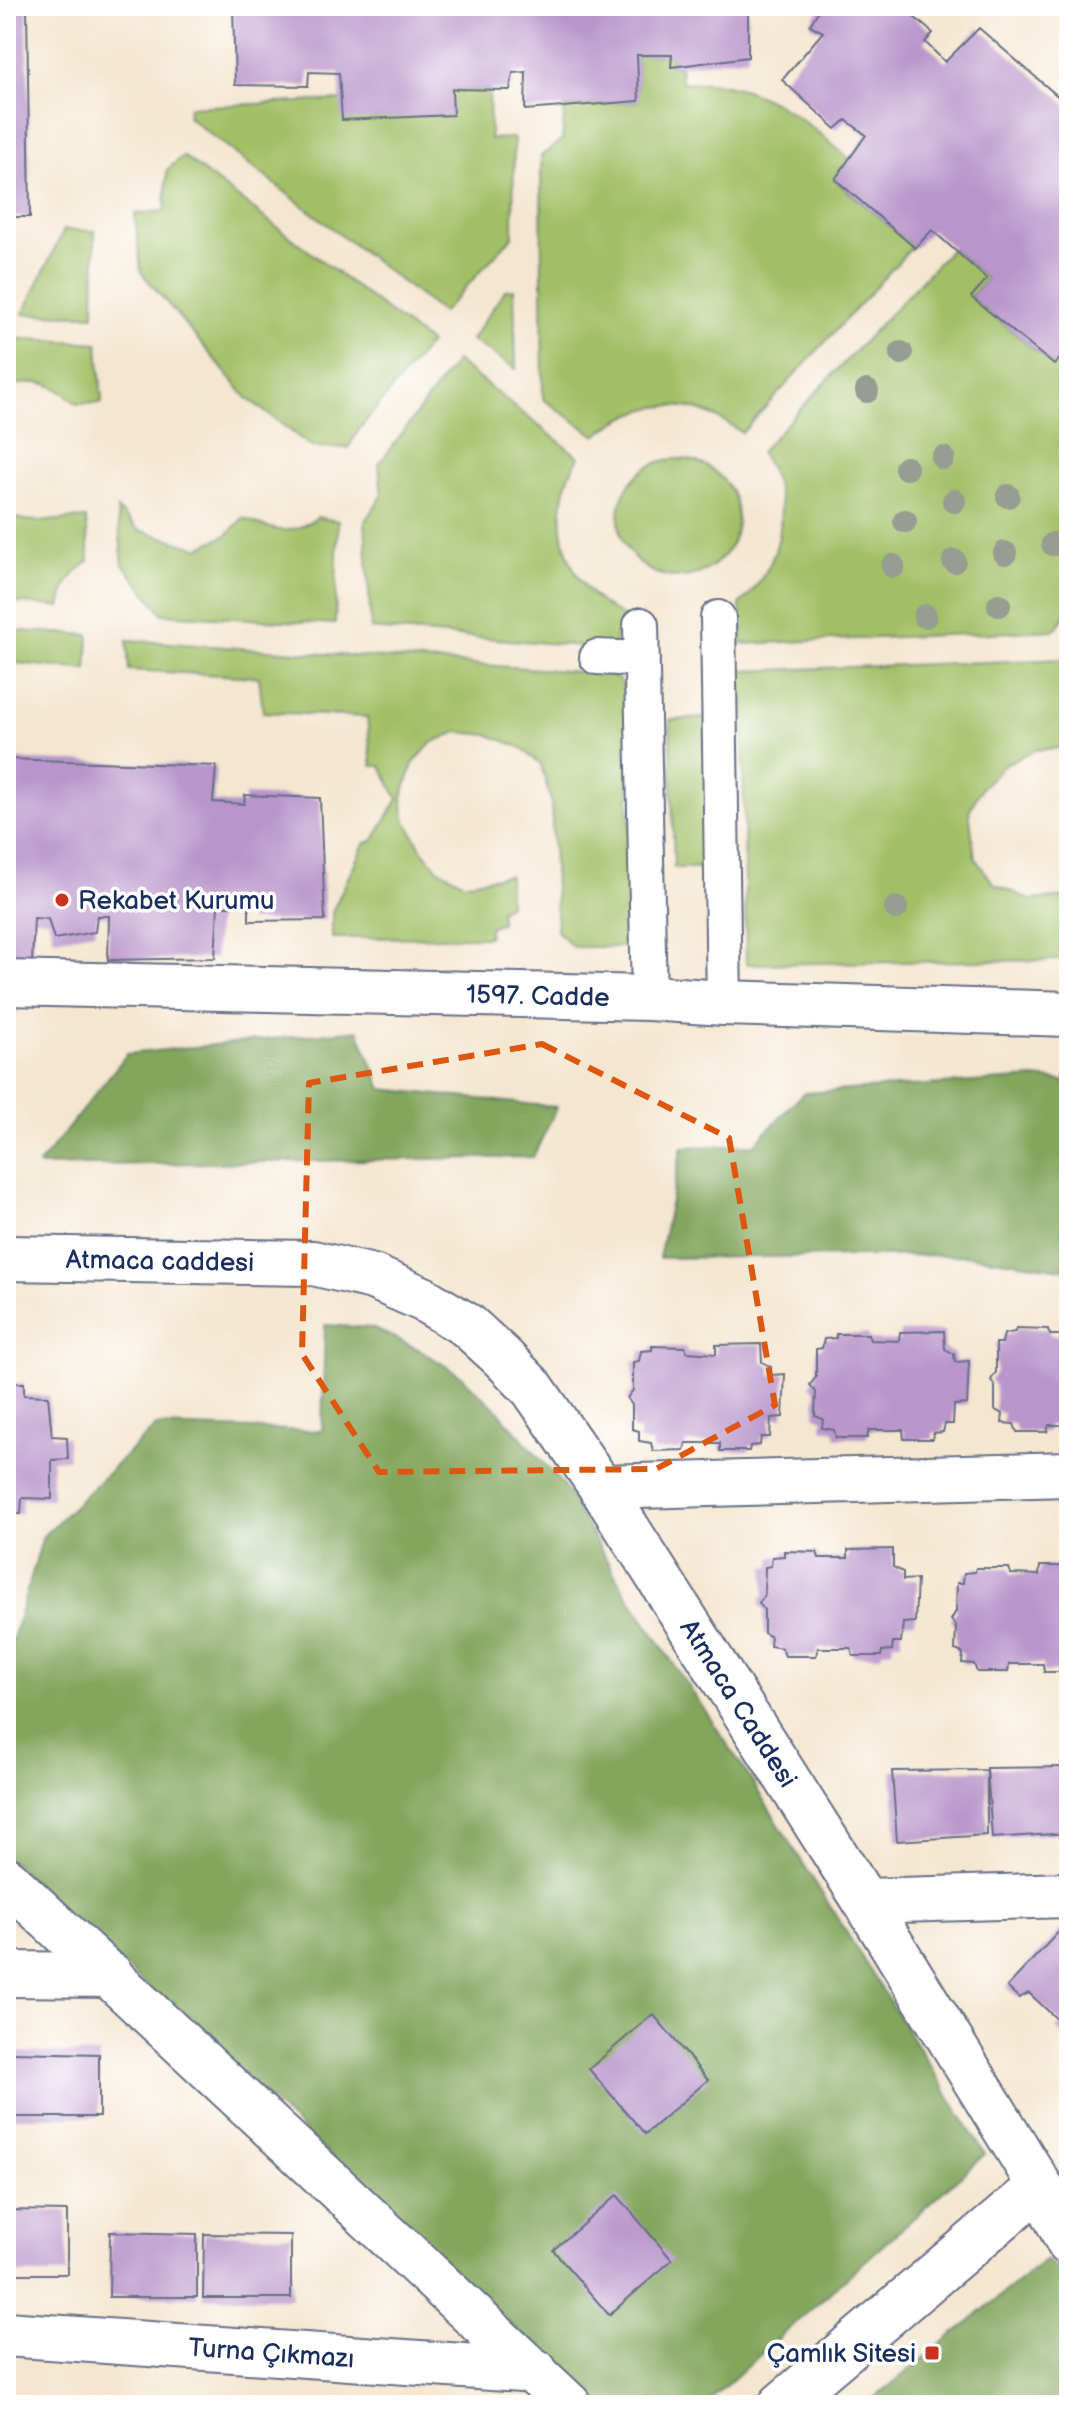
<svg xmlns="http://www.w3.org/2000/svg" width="1075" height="2411" font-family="'Balsamiq Sans',sans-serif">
<rect width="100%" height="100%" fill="#fff"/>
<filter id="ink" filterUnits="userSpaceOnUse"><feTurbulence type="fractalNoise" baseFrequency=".0125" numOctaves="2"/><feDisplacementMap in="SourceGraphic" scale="16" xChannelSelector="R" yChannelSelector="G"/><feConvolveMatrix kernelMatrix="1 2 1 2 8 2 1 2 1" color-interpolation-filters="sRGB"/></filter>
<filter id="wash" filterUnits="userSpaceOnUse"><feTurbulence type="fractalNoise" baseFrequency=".006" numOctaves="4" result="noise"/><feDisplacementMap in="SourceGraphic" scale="32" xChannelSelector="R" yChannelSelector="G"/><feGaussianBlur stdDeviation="1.8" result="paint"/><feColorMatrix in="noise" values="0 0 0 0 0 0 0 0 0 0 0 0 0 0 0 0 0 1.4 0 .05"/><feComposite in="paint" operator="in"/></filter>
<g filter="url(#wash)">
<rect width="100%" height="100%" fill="#f4e6cf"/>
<path fill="#a3bf66" stroke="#5f7762" stroke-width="2" d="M637,55H672L671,67L680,66L681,82C693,83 707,82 719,84C771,91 811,125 849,159L835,180L913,246L742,433C693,396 644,397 596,436L543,399L541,156L562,140L565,107L638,101Z
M452,89L489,90L490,139L514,138L513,236L442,313L188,117L189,107L341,100Z
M183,156L430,343L360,428L348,448L312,447L247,398L141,272L135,214L165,211L167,170Z
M64,230L95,231L94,315L23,314Z
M952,248L987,279L971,297L1053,365L1067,352L1069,355V612L1054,630L742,644L740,603C748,598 752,592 757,585C787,545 789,493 760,452Z
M514,289L516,369L471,340L505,290Z
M6,338L98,343L102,403L77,404C49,379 43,381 6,386Z
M456,361L579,457C544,511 563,589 623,616L614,644L597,647L371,629L365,521L382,496L379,464Z
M619 518a59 59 0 1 1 118 0a59 59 0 1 1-118 0Z
M117,509L139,530L199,548L227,535L243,518C276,531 287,538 318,517L338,521L335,624L163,614L123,564Z
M6,513C26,527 63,519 86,518L89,561C70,575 64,585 60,607L6,601Z
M6,630L89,635L87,670L6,662Z
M127,640L609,674L619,680L627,691L632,947H573L557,931L551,801L541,765L520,747L489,735L457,732L431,743L413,764L402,798L405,819L422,850L437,868L464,883L509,875V904L500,911L501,923L490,926L488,937L332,938V912L364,844L374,840L398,799L381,766H372L367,717L263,712L259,677L129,670Z
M1065,659L1069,665V747L1035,750L1005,764L982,787L969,811L975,858L994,884L1031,900L1069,897V960L746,964L742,671Z
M706,718L708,868H674L670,720Z"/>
<path fill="#82a65b" stroke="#4e6a5c" stroke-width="2" d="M358,1030L382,1089L557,1107L533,1157L38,1166L127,1054Z
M1035,1078L1069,1082V1270L965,1255L659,1258L682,1147L754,1145L803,1093Z
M325,1325L373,1328L422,1351L461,1376L498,1411L563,1485L626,1593L744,1769L985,2154L704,2405H596L431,2249L6,1857V1649H10L43,1536L156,1426L322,1431Z
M1046,2259L1069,2281V2405H866Z"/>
<g id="blocks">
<path fill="#b995cb" d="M6,6H27L30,217H6Z
M233,6H748V57L671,67L672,55H637L639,101L525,110L526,72L513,73L510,90L452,89L453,115L342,120L339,73L309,72L308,86L235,85Z
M821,6H901L933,33L925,42L945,62L979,28L1069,106V350L1054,365L971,297L987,279L932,230L915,248L835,179L866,135L846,120L836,129L782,80L823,32L810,25Z
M6,759L216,766L213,802L244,804L245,795L320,798L325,920L249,921V906H218L215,958L108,960L109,916H97L95,932L54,939L48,919L34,918L32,963L6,965Z
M1016,1328L1048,1329L1050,1335H1069V1425H1049L1047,1432H1017L1014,1424L1002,1423L1003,1414L995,1410V1386L991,1380L996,1372V1343H1002L1004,1334L1015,1332Z
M944,1331L945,1349L954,1354L955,1362L969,1361L967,1404L954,1405L953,1424H945L943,1432L933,1433V1439H904L903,1430H869L867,1438H836L834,1430L822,1428L823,1419L815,1416L816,1392L810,1385L816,1377V1349L822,1348L824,1339L836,1338V1334H868L870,1340L899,1341L900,1332Z
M761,1344L762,1362L771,1367V1375L785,1374L783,1417L771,1418L770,1437H761L760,1445L750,1446L749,1451H720V1443H686L684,1450L653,1451L651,1443L639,1441V1431L632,1429V1405L627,1398L633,1390V1362L639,1361L641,1351L652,1350V1346L685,1347L687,1352L716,1354V1345Z
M6,1383H24V1395L48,1396L52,1436L67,1437L68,1459L52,1460V1499L22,1498L21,1514H6Z
M893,1549V1567L903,1572V1580L917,1579L915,1622L903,1623L901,1642H893L892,1650L882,1651L881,1656H853L851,1648H818L816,1656H785L782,1648L770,1646L771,1637L764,1633V1610L759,1603L764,1595L765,1567L771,1566L772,1557L784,1556V1551L817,1552L819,1558H848V1550Z
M1040,1566H1069V1672H1044L1043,1664H1009L1008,1672H977L974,1664L962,1663L963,1653L955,1650L956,1626L951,1620L956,1611L957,1583H963L964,1573L975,1572L976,1568H1009L1011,1574L1039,1575Z
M1069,1767V1833L992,1838L987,1768Z
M987,1770V1835L897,1841L892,1771Z
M1064,1926L1069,1930V2041L1056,2029L1062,2024L1029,1993L1019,1998L1007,1987Z
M653,2014L708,2080L645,2134L589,2069Z
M13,2052L99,2054V2117H12Z
M617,2195L672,2260L609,2315L553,2250Z
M6,2210L67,2211V2274H6Z
M110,2232L197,2234V2297H109Z
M204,2234L291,2235V2298H203Z"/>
</g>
</g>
<g filter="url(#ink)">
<use href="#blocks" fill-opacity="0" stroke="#676f86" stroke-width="2"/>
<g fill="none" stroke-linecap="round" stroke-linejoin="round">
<g stroke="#676f86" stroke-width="38">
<path id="pedestrian" d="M718,618L724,1003
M641,625L649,998
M597,657L642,659"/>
</g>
<g stroke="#676f86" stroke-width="48">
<g id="minor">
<path id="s1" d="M6,983L649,998L724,1003L1069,1014"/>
<path id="s2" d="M6,1258L313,1263L373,1277L423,1299L468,1326L503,1358L533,1389L601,1487L865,1901L1040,2186L1069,2243"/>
<path d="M601,1487L1069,1474"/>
<path d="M6,1879L569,2405"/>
<path d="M865,1901L1069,1895"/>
<path d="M6,1974L111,1975"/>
<path id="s3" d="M6,2334L535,2371"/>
<path d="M781,2405L1040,2186"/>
</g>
</g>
<use href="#pedestrian" stroke="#fff" stroke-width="34"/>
<use href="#minor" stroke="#fff" stroke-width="44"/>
</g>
<g fill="#979d92">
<circle cx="901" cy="353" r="12"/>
<circle cx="867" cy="391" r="12"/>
<circle cx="943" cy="458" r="12"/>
<circle cx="906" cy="468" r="12"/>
<circle cx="1008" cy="496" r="12"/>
<circle cx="954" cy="501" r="12"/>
<circle cx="905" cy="521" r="12"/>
<circle cx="1053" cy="544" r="12"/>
<circle cx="1005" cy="553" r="12"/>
<circle cx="954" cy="561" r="12"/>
<circle cx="893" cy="566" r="12"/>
<circle cx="999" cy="605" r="12"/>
<circle cx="925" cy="616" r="12"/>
<circle cx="896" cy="908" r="12"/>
</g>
</g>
<path fill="none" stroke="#de5710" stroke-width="6" stroke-dasharray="16 10" stroke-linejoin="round" d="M542,1044L729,1138L775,1405L656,1469L379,1472L302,1354L309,1083Z"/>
<g fill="#c8321e" stroke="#fff" stroke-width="3">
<circle cx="62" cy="900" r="8"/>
<rect x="924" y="2345" width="16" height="16" rx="4"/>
</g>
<g text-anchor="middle" stroke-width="7" stroke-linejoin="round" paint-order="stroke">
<g font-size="26" fill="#1b2f5e" stroke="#fff" text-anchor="start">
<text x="78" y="909">Rekabet Kurumu</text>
<text x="916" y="2362" text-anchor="end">Çamlık Sitesi</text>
</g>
<g font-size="26" fill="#1b2f5e" stroke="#fff">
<text dy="9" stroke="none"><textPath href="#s1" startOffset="532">1597. Cadde</textPath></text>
<text dy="9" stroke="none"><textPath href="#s2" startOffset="154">Atmaca caddesi</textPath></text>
<text dy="9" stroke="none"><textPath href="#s2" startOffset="942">Atmaca Caddesi</textPath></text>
<text dy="9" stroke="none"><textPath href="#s3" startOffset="266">Turna Çıkmazı</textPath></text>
</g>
</g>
<rect width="1075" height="2411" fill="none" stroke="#fff" stroke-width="32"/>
</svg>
